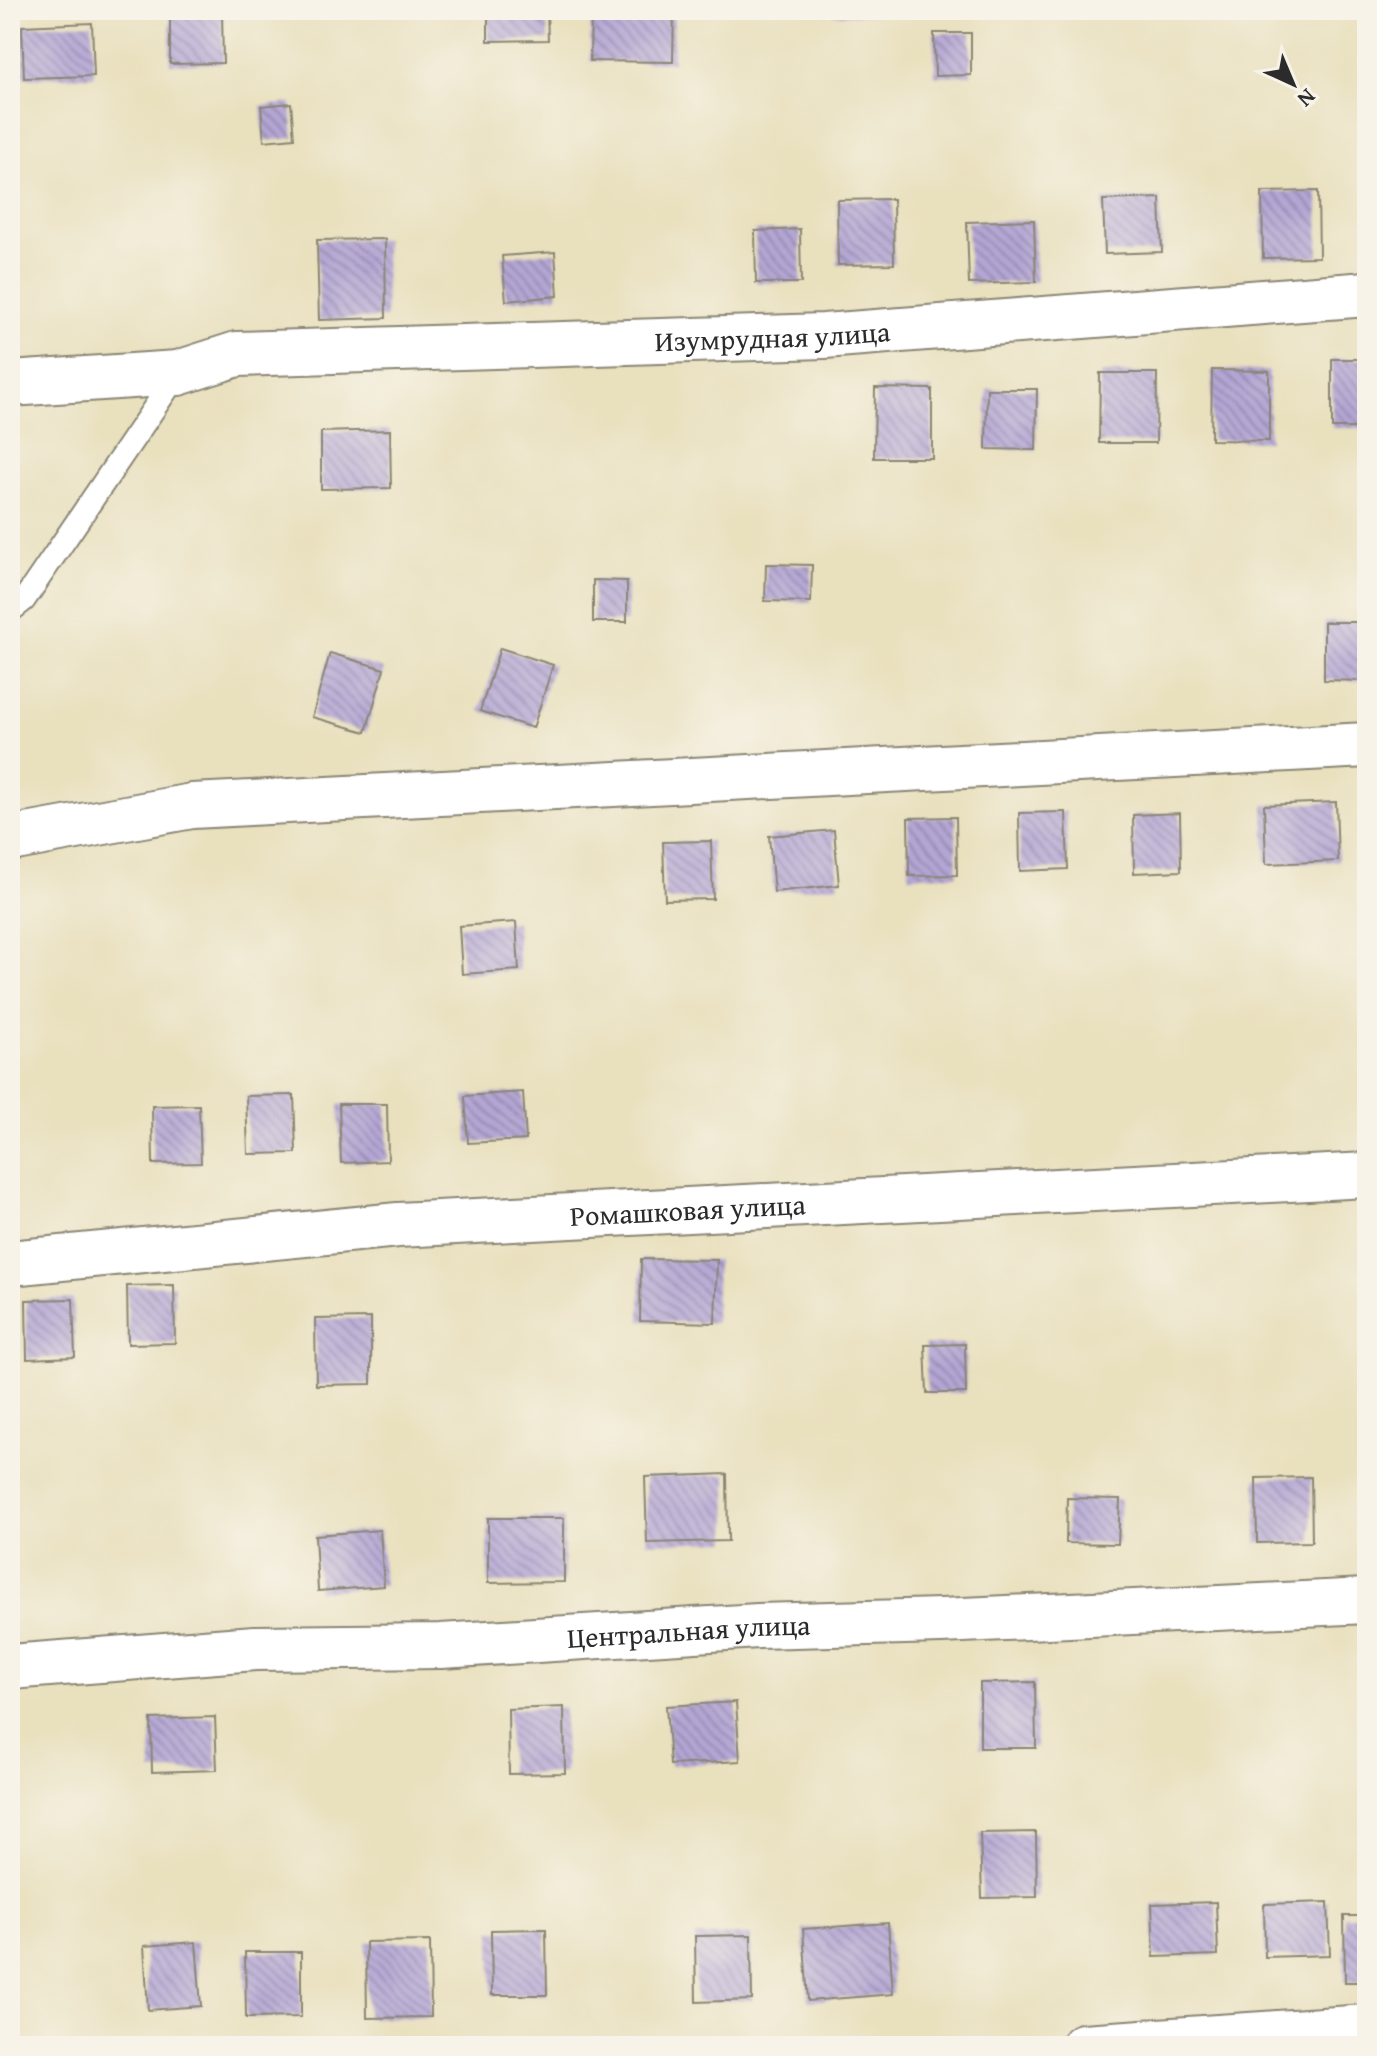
<svg xmlns="http://www.w3.org/2000/svg" width="1377" height="2056" font-family="'Gentium Book Plus',serif">
<defs>
<pattern id="building-back-hatch" width="6" height="6" patternUnits="userSpaceOnUse" patternTransform="scale(2)"><rect width="6" height="6" fill="#b4a6d4"/><path d="M-1 5l2 2M0 0l6 6M5-1l2 2" fill="none" stroke="#9387ac"/></pattern>
</defs>
<rect width="100%" height="100%" fill="#f7f3e8"/>
<filter id="ink" filterUnits="userSpaceOnUse"><feTurbulence type="fractalNoise" baseFrequency=".0125" numOctaves="2"/><feDisplacementMap in="SourceGraphic" scale="16" xChannelSelector="R" yChannelSelector="G"/><feConvolveMatrix kernelMatrix="1 2 1 2 8 2 1 2 1" color-interpolation-filters="sRGB"/></filter>
<filter id="wash" filterUnits="userSpaceOnUse"><feTurbulence type="fractalNoise" baseFrequency=".006" numOctaves="4" result="noise"/><feDisplacementMap in="SourceGraphic" scale="32" xChannelSelector="R" yChannelSelector="G"/><feGaussianBlur stdDeviation="1.8" result="paint"/><feColorMatrix in="noise" values="0 0 0 0 0 0 0 0 0 0 0 0 0 0 0 0 0 1.4 0 .05"/><feComposite in="paint" operator="in"/></filter>
<g filter="url(#wash)">
<rect width="100%" height="100%" fill="#e9e0be"/>
<g id="blocks">
<path fill="url(#building-back-hatch)" d="M170,10H222L223,63L170,64Z
M488,10H547L548,40L488,41Z
M591,10H674L673,62L590,61Z
M833,10H893L894,14L833,15Z
M92,23L94,76L24,78L22,26Z
M934,33H971V75L935,76Z
M291,103L294,138L264,141L261,106Z
M1318,191L1319,257L1263,258L1262,192Z
M1160,198L1162,252L1105,254L1103,200Z
M893,199L894,264L838,265L837,200Z
M1034,220L1036,282L969,284L967,222Z
M800,229L801,283H756L755,231Z
M385,239L386,318L319,320L317,240Z
M555,252L558,296L506,301L502,256Z
M1332,359H1367V428H1332Z
M1212,370L1269,371V441L1211,440Z
M1100,373H1157L1156,443H1099Z
M875,388L932,389V458H874Z
M987,389H1037L1036,450L986,449Z
M390,430L391,488L321,489V432Z
M766,564L812,565L811,602L765,601Z
M593,580L627,581V622H593Z
M1324,622H1367V681L1324,680Z
M500,648L553,665L533,728L480,711Z
M330,653L384,669L366,732L312,717Z
M1336,802L1338,861L1266,864L1264,805Z
M1066,812L1068,869L1020,871L1019,813Z
M1180,813L1181,871L1134,873L1133,815Z
M956,817L957,875L909,876L908,818Z
M834,830L839,885L774,892L769,836Z
M711,841L713,899L665,900L663,842Z
M516,922L519,970L462,974L459,926Z
M523,1092L526,1140L468,1143L465,1096Z
M294,1095L296,1153L248,1154L246,1096Z
M339,1104H387L388,1161L341,1163Z
M199,1105L201,1163L153,1164L152,1106Z
M641,1259L717,1260L715,1323L640,1321Z
M174,1285L175,1343L128,1344L127,1286Z
M73,1299L75,1357L27,1359L26,1300Z
M371,1318V1384L316,1385L315,1319Z
M965,1344L966,1393H927L925,1345Z
M727,1474L728,1541L647,1543L645,1477Z
M1311,1477L1312,1542L1257,1543L1256,1478Z
M1067,1498L1120,1499L1118,1544L1066,1543Z
M488,1518H564V1582L488,1583Z
M380,1530L384,1586L318,1591L315,1535Z
M1035,1682L1036,1748H980V1683Z
M736,1702L740,1761L670,1765L666,1706Z
M564,1707L565,1773L509,1774L508,1709Z
M215,1717L217,1770L152,1772L151,1719Z
M1036,1832L1037,1897L982,1898L980,1833Z
M1216,1902L1218,1955L1154,1957L1152,1904Z
M1328,1902L1330,1955L1265,1957L1264,1904Z
M1344,1916H1367V1982H1345Z
M888,1923L893,1994L808,2001L803,1929Z
M546,1929L547,1995H492L491,1930Z
M751,1935L752,2000L696,2002L695,1936Z
M430,1941L431,2017L367,2018L366,1942Z
M196,1942L201,2006L148,2010L144,1946Z
M245,1952H301V2017L246,2018Z"/>
</g>
</g>
<g filter="url(#ink)">
<use href="#blocks" fill-opacity="0" stroke="#8a8674" stroke-width="2"/>
<g fill="none" stroke-linecap="round" stroke-linejoin="round">
<g stroke="#8a8674" stroke-width="26">
<path id="lane" d="M10,611L24,600L178,373"/>
</g>
<g stroke="#8a8674" stroke-width="48">
<g id="street">
<path id="s1" d="M10,384L178,373L237,354L824,336L1367,294"/>
<path d="M10,839L192,806L1367,745"/>
<path id="s2" d="M10,1263L398,1225L1367,1175"/>
<path id="s3" d="M10,1667L255,1648L441,1646L758,1626L941,1621L1367,1601"/>
<path d="M1083,2046L1367,2027"/>
</g>
</g>
<use href="#lane" stroke="#fff" stroke-width="22"/>
<use href="#street" stroke="#fff" stroke-width="44"/>
</g>
</g>
<g text-anchor="middle" stroke-width="6" stroke-linejoin="round" paint-order="stroke">
<g font-size="28" fill="#2b2b2b" stroke="#f7f3e8">
<text dy="10" stroke="none"><textPath href="#s1" startOffset="766">Изумрудная улица</textPath></text>
<text dy="10" stroke="none"><textPath href="#s2" startOffset="680">Ромашковая улица</textPath></text>
<text dy="10" stroke="none"><textPath href="#s3" startOffset="680">Центральная улица</textPath></text>
</g>
</g>
<rect width="1377" height="2056" fill="none" stroke="#f7f3e8" stroke-width="40"/>
<g transform="translate(1293 84) rotate(136)" stroke="#f7f3e8" stroke-width="6" paint-order="stroke">
<path d="M0-6L14 30L0 20L-14 30Z" fill="#2b2b2b"/>
<text y="-12" font-size="22" font-weight="bold" text-anchor="middle" fill="#2b2b2b">N</text>
</g>
</svg>
